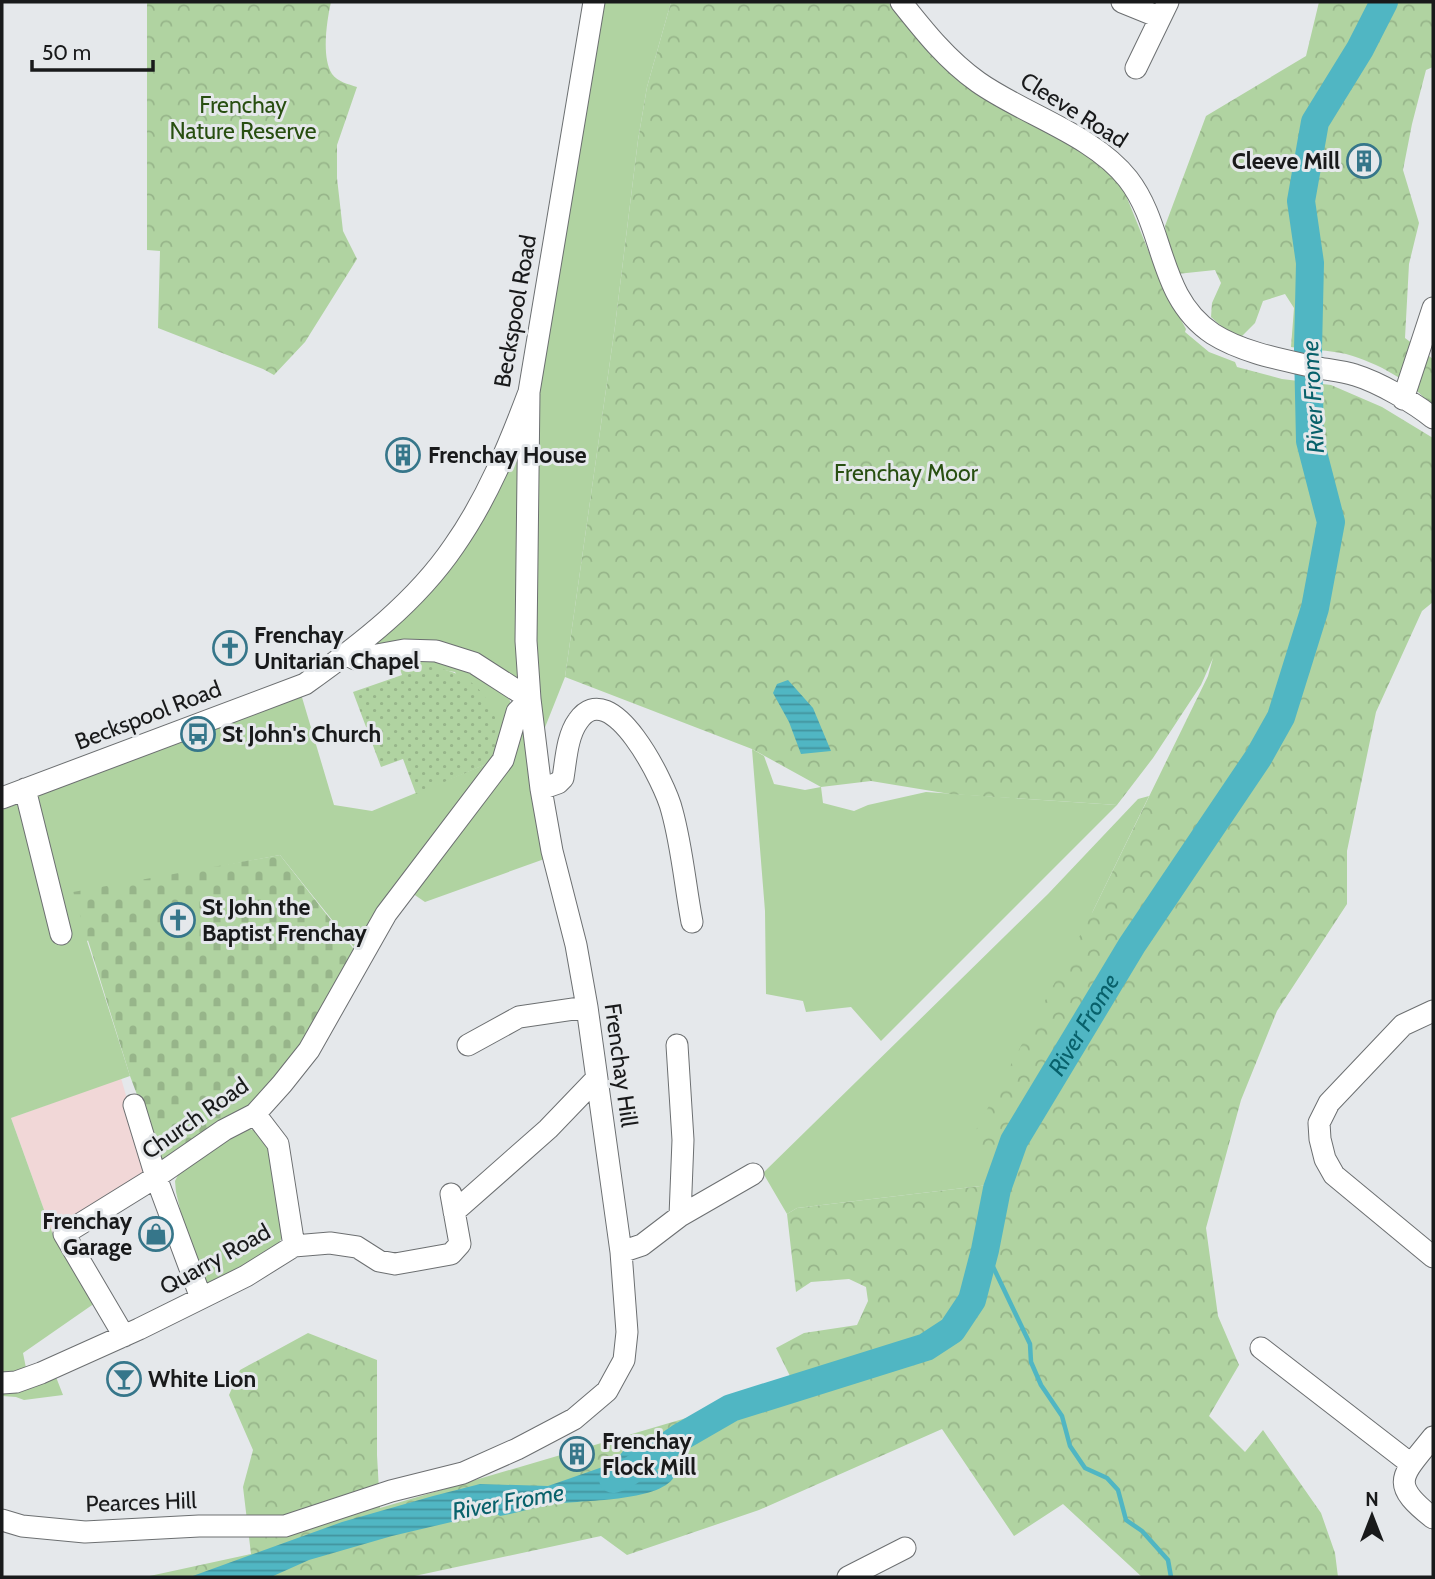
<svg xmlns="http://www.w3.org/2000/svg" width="1435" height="1579" font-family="Cabin,sans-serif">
<defs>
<pattern id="forest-crowns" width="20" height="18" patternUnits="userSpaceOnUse" patternTransform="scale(1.75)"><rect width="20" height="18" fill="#b0d3a1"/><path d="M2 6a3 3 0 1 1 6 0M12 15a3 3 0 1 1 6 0" fill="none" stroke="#97b58a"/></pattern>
<pattern id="cemetery-stones" width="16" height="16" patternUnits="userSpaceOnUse" patternTransform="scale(1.75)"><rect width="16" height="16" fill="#b0d3a1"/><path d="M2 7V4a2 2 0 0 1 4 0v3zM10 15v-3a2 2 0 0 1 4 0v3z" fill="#97b58a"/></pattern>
<pattern id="garden-dots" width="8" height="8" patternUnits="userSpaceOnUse" patternTransform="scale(1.75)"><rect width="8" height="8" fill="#b0d3a1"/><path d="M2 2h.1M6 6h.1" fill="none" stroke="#97b58a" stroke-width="1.8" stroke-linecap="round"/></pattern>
<pattern id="water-rules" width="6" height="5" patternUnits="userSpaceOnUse" patternTransform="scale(1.75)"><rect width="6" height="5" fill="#50b6c3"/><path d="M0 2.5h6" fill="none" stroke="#42939e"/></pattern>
</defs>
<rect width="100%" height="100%" fill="#e5e8eb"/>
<path fill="#f1d7d7" d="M121,1078L148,1173L52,1232L11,1118Z"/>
<path fill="#b0d3a1" d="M603,2H671L647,87L638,140L615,326L565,677L540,740L533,672L538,384Z
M516,443L522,444L519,667L517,681L500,672L368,646Z
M404,654L471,667L506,693L510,701V713L500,749L455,672L398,663L384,667L380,658Z
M301,694L334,805L372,811L496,760L357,951L280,855L212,868L87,941L130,1076L11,1118L52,1232L95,1303L23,1353L26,1368L2,1377V810Z
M524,719L550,857L425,902L409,891Z
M752,749L764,756L774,784L805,790L821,787L823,803L854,811L868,805L926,792L1117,805L881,1041L851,1007L806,1012L803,1001L766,994L765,911Z
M1149,796L1093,911L997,1184L797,1208L787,1214L763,1173L1048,894L1138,799Z
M246,1128L256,1131L267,1139L285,1233L273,1252L219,1283H206L185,1230L176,1192L175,1181L180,1171Z
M56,1377L63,1395L24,1400L16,1397L2,1396V1389Z"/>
<path fill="url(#forest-crowns)" d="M147,2H331C327,20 321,57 332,74C338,82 348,84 357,87L337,145V178L343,231L357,259L305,342L274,375L263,369L158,328L160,251L147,250Z
M671,2H888L923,44L1069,140L1119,178L1163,287L1186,329L1185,332L1209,352L1235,362L1237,367L1282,379L1331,385L1382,407L1433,438V602L1422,611L1376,712L1347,851V904L1277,1011L1241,1100L1206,1228L1218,1316L1239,1365L1209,1416L1245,1452L1263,1430L1321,1513L1335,1553L1338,1577H1142L1063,1504L1014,1536L942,1429L759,1510L627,1555L601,1536L410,1577H145L251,1554L243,1487L253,1450L229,1395L240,1370L308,1333L377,1360V1455L380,1508L693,1416L790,1376L776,1348L804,1333L857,1325L868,1301L866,1287L849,1279L811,1282L796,1292L787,1214L797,1208L997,1184L976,1130L1093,911L1208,676L1213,658L1201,685L1153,758L1117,805L950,794L871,781L821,787L752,749L565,677L615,326L638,140L647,87Z
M1319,2H1433V67L1426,70L1412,124L1403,170L1419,223L1409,264L1405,338L1433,359V407C1411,381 1378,363 1346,354C1329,350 1309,350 1291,347L1294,308L1285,294L1263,301L1255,323L1241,337L1222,327L1211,317L1212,303L1221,283L1215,270L1177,274L1167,247L1165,226L1206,116L1306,56Z"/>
<path fill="url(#cemetery-stones)" d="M280,855L356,952C329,998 305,1049 268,1088C239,1119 198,1141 163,1164L130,1076L73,892Z"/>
<path fill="url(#garden-dots)" d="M398,663C416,665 435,666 452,672C487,683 507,727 496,760L416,794L403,759L381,767L353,692L402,675Z"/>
<path fill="url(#water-rules)" d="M788,680L813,708L831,751L801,754L789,722L773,693L777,684Z
M633,1438V1450L661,1474L670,1473L674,1477C659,1502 581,1500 553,1504C535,1507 518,1513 500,1516L494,1512L392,1536L309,1560L271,1577H190L342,1522L433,1496L480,1484L548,1486L614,1463Z"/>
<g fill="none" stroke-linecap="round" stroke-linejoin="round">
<path stroke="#50b6c3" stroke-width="4.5" d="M985,1250L1030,1344L1031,1362L1041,1385L1062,1416L1070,1446L1085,1468L1107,1478L1118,1490L1126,1520L1142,1531L1168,1560L1171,1577"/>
<path stroke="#50b6c3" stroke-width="28" id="s1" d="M613,1479L623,1476L679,1438L731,1408L926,1347L952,1330L972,1300L985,1250L997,1189L1014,1141L1132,945L1258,758L1281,717L1315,608L1331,522L1310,441L1308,349L1310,263L1301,201L1315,122L1360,49L1384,2"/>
<g stroke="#6c6f71" stroke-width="23">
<path id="minor" d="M901,2C924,31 947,60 978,82C1023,114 1094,135 1128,179C1166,228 1157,297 1213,334C1243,353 1284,360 1319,368C1330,370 1343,371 1355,375C1378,382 1415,403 1433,418
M1122,2L1159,17
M1136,68L1168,2
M1403,399L1433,308
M346,654L355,659L404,650L436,651L474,663L530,699
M25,789L61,934
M541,789L558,783L563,778C566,760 567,736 578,721C611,673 666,785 672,811C682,847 685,885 692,922
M2,798L305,684C360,645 416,602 454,546C487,499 509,445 529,392L594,2
M1433,1011L1403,1025L1329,1103L1319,1123L1320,1139L1325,1159L1334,1175L1433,1257
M468,1045L519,1017L587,1007
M677,1045L683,1140L680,1216
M134,1105L156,1177L201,1298
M255,1114L278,1144L294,1246
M454,1212L548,1129L596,1079
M621,1252L642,1245L680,1216L753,1174
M124,1336L64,1234L156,1177L224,1130L255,1114L282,1084L309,1050L386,914L503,760L517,712L530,699
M1261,1348L1411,1464
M2,1383L16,1382L41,1373L139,1329L246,1276L294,1246L330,1243L357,1247L379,1261L395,1264L451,1254L460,1244L451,1194
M1433,1437C1402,1476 1388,1483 1433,1518
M2,1520L22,1526L85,1532L199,1526H285L391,1491L463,1473L517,1449L574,1419L607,1391L624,1360L627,1332L621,1252L587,1007L576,945L552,851L541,789L530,699L526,641L529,392
M848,1577L905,1548"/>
</g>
<use href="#minor" stroke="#fff" stroke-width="21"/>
</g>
<defs>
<g id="building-ring" transform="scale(1.75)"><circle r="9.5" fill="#e5e8eb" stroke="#36768a" stroke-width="1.5"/><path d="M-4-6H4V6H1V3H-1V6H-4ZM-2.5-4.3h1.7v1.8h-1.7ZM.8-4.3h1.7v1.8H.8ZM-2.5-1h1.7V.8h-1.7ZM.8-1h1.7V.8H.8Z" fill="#36768a"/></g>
<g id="church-ring" transform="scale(1.75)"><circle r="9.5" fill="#e5e8eb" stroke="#36768a" stroke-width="1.5"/><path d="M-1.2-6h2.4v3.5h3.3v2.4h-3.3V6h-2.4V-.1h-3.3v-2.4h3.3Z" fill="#36768a"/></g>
<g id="bus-ring" transform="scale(1.75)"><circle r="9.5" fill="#e5e8eb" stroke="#36768a" stroke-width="1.5"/><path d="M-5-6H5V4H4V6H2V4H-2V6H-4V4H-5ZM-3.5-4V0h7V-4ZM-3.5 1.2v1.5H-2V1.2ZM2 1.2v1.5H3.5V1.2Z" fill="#36768a"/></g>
<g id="shop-ring" transform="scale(1.75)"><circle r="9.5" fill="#e5e8eb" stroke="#36768a" stroke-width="1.5"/><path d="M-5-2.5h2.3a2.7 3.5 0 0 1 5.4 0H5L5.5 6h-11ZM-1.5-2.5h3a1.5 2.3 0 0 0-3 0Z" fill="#36768a"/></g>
<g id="bar-ring" transform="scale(1.75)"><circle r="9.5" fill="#e5e8eb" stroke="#36768a" stroke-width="1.5"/><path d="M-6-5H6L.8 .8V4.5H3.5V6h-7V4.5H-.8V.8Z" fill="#36768a"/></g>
</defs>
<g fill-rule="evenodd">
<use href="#building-ring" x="1364" y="161"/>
<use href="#building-ring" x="403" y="455"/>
<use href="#church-ring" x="230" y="648"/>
<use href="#bus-ring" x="198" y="734"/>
<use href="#church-ring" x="178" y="920"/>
<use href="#shop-ring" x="156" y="1234"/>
<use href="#bar-ring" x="124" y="1379"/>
<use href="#building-ring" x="577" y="1454"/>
</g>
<g text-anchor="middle" stroke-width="6" stroke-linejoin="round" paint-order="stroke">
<g font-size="23" fill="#284f11" stroke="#e5e8eb">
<text x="243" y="113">Frenchay<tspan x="243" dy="26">Nature Reserve</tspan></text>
<text x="906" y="481">Frenchay Moor</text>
</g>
<g font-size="23" fill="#191a1b" stroke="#e5e8eb">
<text transform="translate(1074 110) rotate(32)" y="8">Cleeve Road</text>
<text transform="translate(515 311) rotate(-80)" y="8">Beckspool Road</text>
<text transform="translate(148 715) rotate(-21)" y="8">Beckspool Road</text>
<text transform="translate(621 1065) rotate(82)" y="8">Frenchay Hill</text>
<text transform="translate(195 1118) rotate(-35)" y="8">Church Road</text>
<text transform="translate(215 1259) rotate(-29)" y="8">Quarry Road</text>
<text transform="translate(141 1502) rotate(-2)" y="8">Pearces Hill</text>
</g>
<g font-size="23" font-weight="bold" fill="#191a1b" stroke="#e5e8eb" text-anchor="start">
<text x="1340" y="169" text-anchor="end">Cleeve Mill</text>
<text x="428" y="463">Frenchay House</text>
<text x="254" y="643">Frenchay<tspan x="254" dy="26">Unitarian Chapel</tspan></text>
<text x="222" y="742">St John's Church</text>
<text x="202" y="915">St John the<tspan x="202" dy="26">Baptist Frenchay</tspan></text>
<text x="132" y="1229" text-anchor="end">Frenchay<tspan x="132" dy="26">Garage</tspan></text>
<text x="148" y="1387">White Lion</text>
<text x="602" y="1449">Frenchay<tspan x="602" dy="26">Flock Mill</tspan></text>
</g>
<g font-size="24" font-style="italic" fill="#08616b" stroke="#e5e8eb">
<text transform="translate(1313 397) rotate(-93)" y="8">River Frome</text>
<text dy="8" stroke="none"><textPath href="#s1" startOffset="710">River Frome</textPath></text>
<text transform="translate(508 1502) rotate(-10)" y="8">River Frome</text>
</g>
</g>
<rect width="1435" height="1579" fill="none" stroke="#191a1b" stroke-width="7"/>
<g transform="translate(1372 1516)" stroke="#e5e8eb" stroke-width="5" paint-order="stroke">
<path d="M0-5L12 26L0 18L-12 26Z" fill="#191a1b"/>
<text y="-10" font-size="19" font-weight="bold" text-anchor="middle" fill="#191a1b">N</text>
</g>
<path d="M32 60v10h121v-10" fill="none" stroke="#191a1b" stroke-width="3.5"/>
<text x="42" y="60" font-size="21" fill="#191a1b" stroke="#e5e8eb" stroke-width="5" paint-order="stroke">50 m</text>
</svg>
